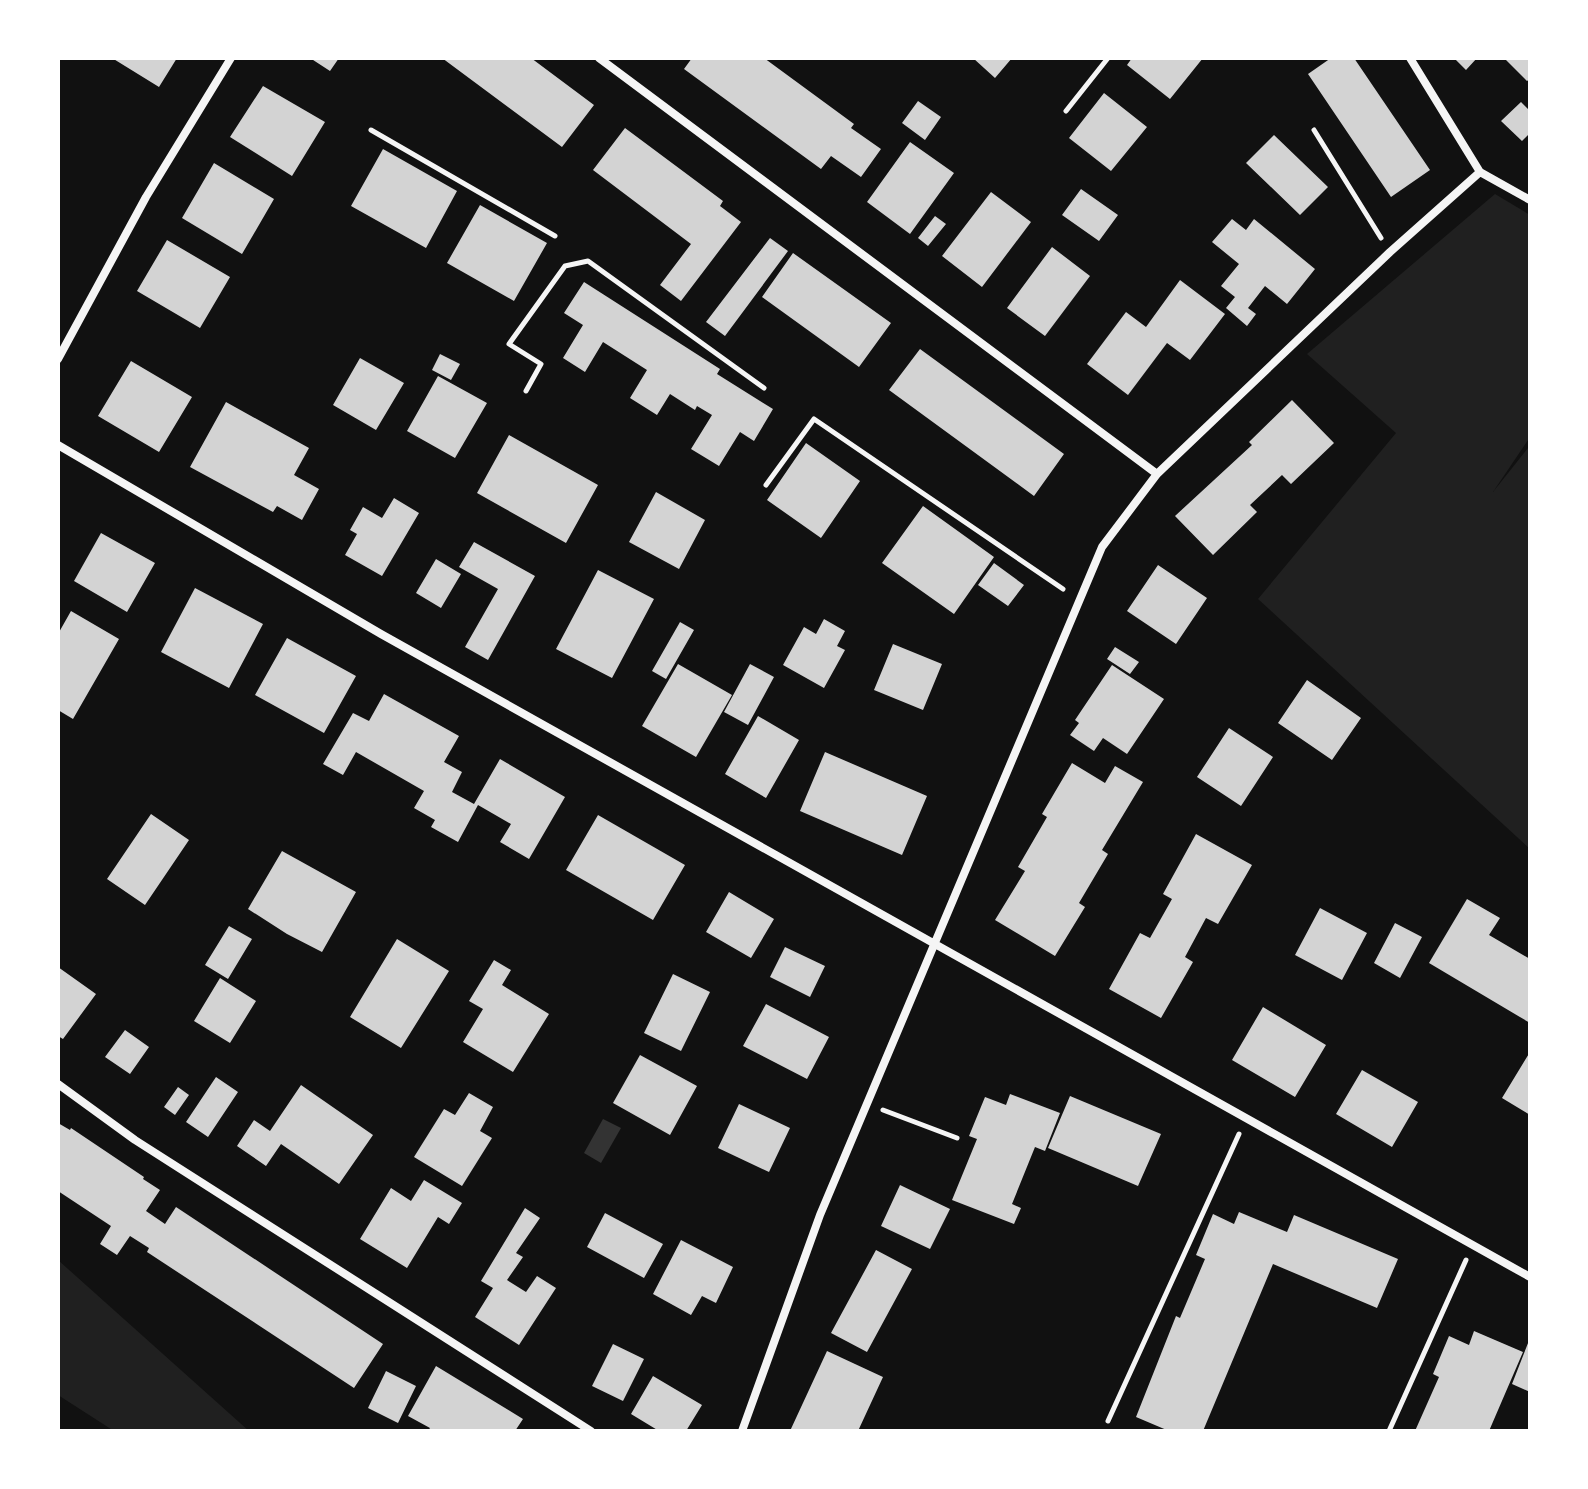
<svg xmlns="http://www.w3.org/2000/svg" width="1588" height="1489" font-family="'PT Sans Narrow',sans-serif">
<rect width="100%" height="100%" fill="#111"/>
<path fill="#202020" d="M1495,194L1530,215V437L1493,492L1528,448L1530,450V849L1258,599L1396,433L1307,354Z
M58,1260L249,1431H114L58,1395Z"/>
<path fill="#333" d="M603,1119L621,1128L601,1163L584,1153Z"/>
<path fill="#d3d3d3" d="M112,58H177L159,87Z
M310,58H339L330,71Z
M442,58H531L594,105L562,147Z
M692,58H764L854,124L851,128L881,149L861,177L831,156L821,169L684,69Z
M973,58H1012L995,78Z
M1132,58H1203L1170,99L1127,65Z
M1331,58H1354L1430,170L1391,197L1308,74Z
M1454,58H1477L1466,70Z
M1504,58H1530V79L1527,81Z
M263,86L325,122L292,176L230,137Z
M1104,93L1147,127L1111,171L1069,138Z
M918,101L941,117L925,140L902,123Z
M1521,102L1530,111V133L1522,141L1501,121Z
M625,128L723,201L720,206L741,222L681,301L660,285L691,244L593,170Z
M1274,135L1328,187L1300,215L1246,163Z
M910,142L954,173L910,234L867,202Z
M383,149L457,191L426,248L351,206Z
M214,163L274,199L242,254L182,218Z
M1081,189L1118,215L1099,241L1062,215Z
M991,192L1031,222L982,287L942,256Z
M480,205L547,243L514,301L447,263Z
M935,216L946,224L928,246L918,238Z
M1232,219L1246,230L1254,219L1315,269L1287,304L1265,286L1248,308L1256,314L1247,326L1226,308L1235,297L1221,286L1239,264L1212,242Z
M770,238L788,251L725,336L706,322Z
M167,240L230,277L200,328L137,291Z
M1052,247L1090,276L1045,336L1007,308Z
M793,253L891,323L859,367L762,297Z
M1180,280L1225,314L1190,360L1167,343L1128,395L1087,364L1126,312L1146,327Z
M584,282L720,369L717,374L773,409L754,441L740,432L719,466L691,449L712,415L697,406L695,410L670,394L657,415L630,398L647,370L603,342L585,372L563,358L583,325L564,313Z
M920,349L1064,454L1034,496L889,390Z
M440,354L460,364L451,380L432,370Z
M360,358L404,383L376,430L333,405Z
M131,361L192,397L159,452L98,416Z
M438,376L487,403L455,458L407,431Z
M1292,400L1334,443L1291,484L1282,475L1250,505L1257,512L1213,555L1175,516L1252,445L1249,442Z
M226,402L309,448L294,475L319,489L302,520L277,506L273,512L190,467Z
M509,435L598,485L566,543L477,493Z
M806,443L860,481L821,538L767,500Z
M656,492L705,520L679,569L629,542Z
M394,498L419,513L382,576L345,555L357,534L350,530L363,507L382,518Z
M923,506L994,557L954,614L882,563Z
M101,533L155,563L127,612L74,581Z
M474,542L535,576L488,660L465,647L498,589L459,567Z
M436,559L461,574L441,608L416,593Z
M994,563L1024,585L1008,606L978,585Z
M1158,565L1207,598L1176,644L1127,611Z
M598,570L654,599L612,678L556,649Z
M195,588L263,624L229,688L161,652Z
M71,611L119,639L73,719L58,710V634Z
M824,619L845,631L837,646L845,650L824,688L783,665L804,627L816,634Z
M680,622L694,630L666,679L652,671Z
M287,638L356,676L324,733L255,695Z
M893,644L942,664L923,710L874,690Z
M1115,647L1139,662L1130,674L1107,659Z
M678,664L732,695L696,757L642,726Z
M750,664L774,677L748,725L724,712Z
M1112,665L1164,699L1127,754L1103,738L1094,751L1070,735L1079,723L1075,720Z
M1307,680L1361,718L1332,760L1278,723Z
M384,694L459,736L444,762L462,772L452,792L474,804L500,759L565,797L529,859L500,842L511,824L478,805L458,842L431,827L435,820L414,808L424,791L356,752L343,775L323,764L353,713L369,721Z
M758,716L799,740L766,798L725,774Z
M1229,728L1273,757L1241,806L1197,777Z
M825,752L927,796L902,855L800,811Z
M1072,763L1105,783L1115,766L1143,782L1102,850L1108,854L1079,903L1085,907L1055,956L995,920L1025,871L1018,867L1047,817L1042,814Z
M151,814L189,840L145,905L107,879Z
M598,815L685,865L653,920L566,870Z
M1196,834L1252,865L1218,924L1206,918L1185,957L1193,962L1161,1018L1109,989L1140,933L1150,938L1172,899L1163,894Z
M282,851L356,892L322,952L287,934L248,909Z
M729,892L774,919L751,958L706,932Z
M1467,899L1500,918L1489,935L1530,959V1023L1429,963Z
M1320,908L1367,933L1342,980L1295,955Z
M1395,923L1422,937L1400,978L1374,963Z
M229,926L252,939L228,979L205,965Z
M397,939L449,971L401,1048L350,1017Z
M785,947L825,966L810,997L770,977Z
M494,960L511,970L502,985L549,1014L513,1072L463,1042L483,1009L469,1001Z
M58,967L96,994L63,1039L58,1036Z
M673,974L710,992L681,1051L644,1033Z
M220,978L256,1001L230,1043L194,1021Z
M766,1004L829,1037L807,1079L743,1046Z
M1263,1007L1326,1045L1295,1097L1232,1060Z
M125,1030L149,1047L130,1074L105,1057Z
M1530,1052V1115L1502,1098Z
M640,1055L697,1086L670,1135L613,1103Z
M1362,1070L1418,1102L1392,1147L1336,1114Z
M216,1077L238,1092L208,1137L186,1122Z
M301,1085L373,1135L339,1184L281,1144L266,1166L237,1146L254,1120L270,1131Z
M178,1087L189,1095L175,1115L164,1107Z
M469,1093L493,1107L480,1131L492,1138L462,1186L414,1157L444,1109L455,1115Z
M1010,1094L1060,1113L1045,1151L1035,1147L1012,1204L1021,1208L1014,1224L952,1200L977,1139L969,1136L985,1097L1006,1105Z
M1070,1096L1161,1134L1138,1186L1048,1148Z
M739,1104L790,1128L769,1172L718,1148Z
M58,1123L70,1130L71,1128L144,1177L143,1179L160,1190L146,1211L165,1224L176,1207L383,1344L354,1388L147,1252L149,1248L130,1236L117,1255L100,1244L111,1226L58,1191Z
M424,1180L462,1203L449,1224L438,1217L407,1268L360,1239L391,1188L411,1201Z
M900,1185L950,1209L930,1249L881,1226Z
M525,1208L540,1218L516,1253L523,1257L507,1280L526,1292L537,1276L556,1288L519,1345L475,1317L493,1288L481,1281Z
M1239,1212L1287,1232L1294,1215L1398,1259L1377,1308L1273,1264L1203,1431H1169L1136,1417L1176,1316L1180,1318L1205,1259L1196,1255L1213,1214L1234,1224Z
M605,1213L663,1244L644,1278L587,1247Z
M681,1240L733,1267L716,1303L702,1296L691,1315L653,1294Z
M876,1250L912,1269L867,1352L831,1333Z
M1474,1331L1523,1352L1489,1431H1415L1439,1377L1433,1374L1449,1336L1469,1345Z
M1530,1338V1392L1512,1384Z
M613,1344L644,1359L623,1401L592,1386Z
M827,1351L883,1377L858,1431H790Z
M436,1366L523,1419L515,1431H428L430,1428L408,1416Z
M386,1371L416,1386L398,1423L368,1408Z
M653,1376L702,1405L686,1431H659L631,1414Z"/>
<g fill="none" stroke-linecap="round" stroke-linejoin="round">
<path stroke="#f5f5f5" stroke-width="5" d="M1066,111L1108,58
M371,130L555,236
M1314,130L1381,238
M526,391L541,364L509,344L565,266L588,261L764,388
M766,485L814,419L1063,589
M883,1110L957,1138
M1108,1421L1239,1134
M1389,1431L1466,1260"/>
<path stroke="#f5f5f5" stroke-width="8" d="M599,58L1157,474
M1410,58L1480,172L1530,200
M58,359L146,197L231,58
M58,445L381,634L1530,1277
M58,1084L135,1140L591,1431
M742,1431L820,1215L1102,547L1157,474L1390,252L1480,172"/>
</g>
<rect width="1588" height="1489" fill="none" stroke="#ffffff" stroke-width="120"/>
</svg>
